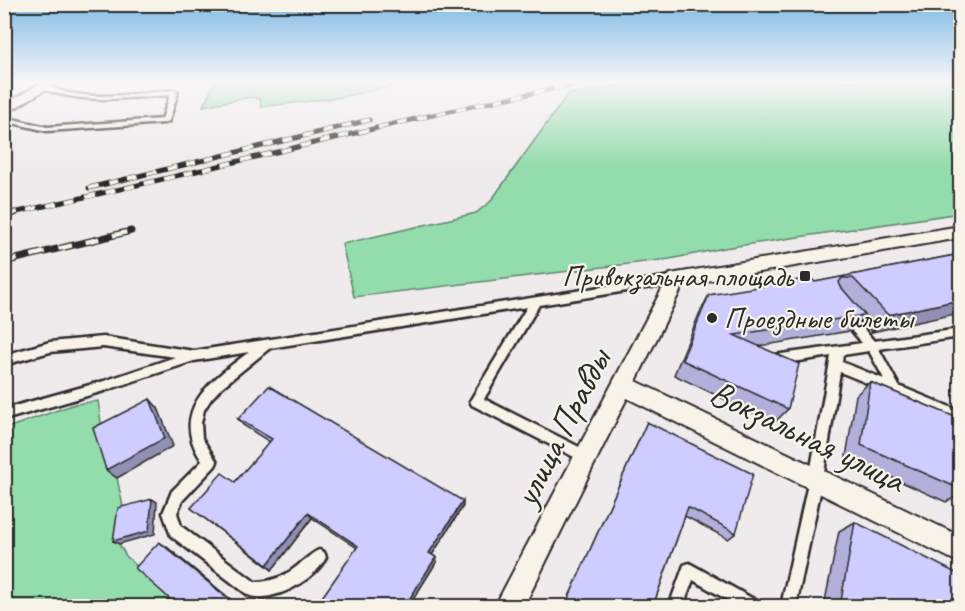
<svg xmlns="http://www.w3.org/2000/svg" width="965" height="611" font-family="Caveat,sans-serif">
<rect width="100%" height="100%" fill="#efebed"/>
<filter id="ink" filterUnits="userSpaceOnUse"><feTurbulence type="fractalNoise" baseFrequency=".0167" numOctaves="2"/><feDisplacementMap in="SourceGraphic" scale="12" xChannelSelector="R" yChannelSelector="G"/><feConvolveMatrix kernelMatrix="1 2 1 2 8 2 1 2 1" color-interpolation-filters="sRGB"/></filter>
<g filter="url(#ink)">
<path fill="#93dcac" stroke="#5f846c" stroke-width="1.5" d="M216,81H418L342,97L261,107L260,99L251,97L203,106Z
M648,81H960V213L724,248L670,259L354,297L342,244L476,213L490,202L568,94Z
M98,401L103,436L117,478L124,511L119,544L126,556L140,569L183,606H5L4,429L75,404Z"/>
<g fill="none" stroke-linecap="round" stroke-linejoin="round">
<g stroke="#2b2b2b" stroke-width="5">
<path id="service" d="M43,85C54,88 64,93 75,94C108,99 141,93 174,90L178,92L169,121L165,123L47,131L4,121V117L47,127L162,119L170,95C125,98 83,105 41,88V86Z
M677,275L682,279L677,283L539,305L484,399L591,453L592,457L591,461L586,463L472,405L470,401L527,307L270,348L222,387L211,399L204,410L201,423L202,438L217,462L215,466L182,501L177,513L181,526L255,582C275,582 289,574 303,561C309,557 313,552 319,550L324,552L326,557C317,579 271,605 248,595L171,536L163,513L172,491L202,461C168,411 211,380 249,352L194,361L104,391L4,420V409L104,381L175,357L103,347L50,352L4,365V355L50,342L103,337L194,351Z
M845,311L849,312L874,341L960,329V337L879,349L899,386L960,411V421L840,372L823,479L796,606H781L809,479L831,356L774,365L770,363L768,360L770,357L774,355L862,343L841,318L840,315L841,312ZM869,351L884,379L842,362L843,355Z
M689,563L757,601L759,606H738L693,580L683,606H669L684,565Z"/>
</g>
<g stroke="#2b2b2b" stroke-width="4">
<path id="minor" d="M44,81H59L4,115V105Z
M960,226V238L683,285L636,381L960,536V563L627,398L524,606H495L670,274Z"/>
</g>
<use href="#service" fill="#f7f3e8" fill-rule="evenodd"/>
<use href="#minor" fill="#f7f3e8" fill-rule="evenodd"/>
<g stroke="#2b2b2b" stroke-width="5">
<path id="rail-far1" d="M89,188L369,120
M8,214C204,173 396,119 592,81"/>
</g>
<g stroke="#2b2b2b" stroke-width="7">
<path id="rail" d="M4,215L15,213
M4,262L131,231"/>
</g>
<use href="#rail-far1" stroke="#f7f3e8" stroke-width="4" stroke-dasharray="10" stroke-linecap="butt"/>
<use href="#rail" stroke="#f7f3e8" stroke-width="4.5" stroke-dasharray="14" stroke-linecap="butt"/>
</g>
<path fill="#b2afdb" stroke="#2b2b2b" stroke-width="1.5" d="M960,254L872,332L861,320L850,331L759,346L788,409L774,423L674,375L700,312L709,295L815,282Z
M870,382L960,419V495L946,502L846,457L856,395Z
M238,419L463,506L432,555L437,561L409,606H316L357,548L312,518L272,570L191,508L235,482L270,442L243,425Z
M647,422L736,533L728,539L685,516L653,606H565Z
M855,522L960,606H824L839,531Z"/>
<path fill="#918fb2" stroke="#2b2b2b" stroke-width="1.5" d="M960,300V313L872,332L888,315Z
M150,399L158,408L173,446L117,478L106,470Z
M152,499L157,502L155,534L119,544L113,541Z
M463,501V506L430,558L429,553Z
M308,513L312,518L272,570L267,565Z
M159,542L167,547L239,606H237Z
M436,557L437,561L409,606H405Z"/>
<path fill="#cfccff" stroke="#2b2b2b" stroke-width="1.5" d="M960,254V300L888,315L853,278H842L839,282L841,287L865,315L734,335L799,364L788,409L682,360L709,295L811,278L815,282Z
M870,382L960,419V489L861,445Z
M269,386L463,501L429,553L436,557L405,606H316L358,546L308,513L267,565L191,508L222,473L235,482L272,439L238,419Z
M150,399L165,438L106,470L93,428Z
M647,422L753,474L736,533L688,507L653,606H565Z
M152,499L149,531L113,541L118,508Z
M855,522L960,575V606H840Z
M159,542L237,606H178L135,568Z
M261,599L271,606H255Z"/>
</g>
<linearGradient id="sky" x2="0" y2="1"><stop stop-color="#81bbe8"/><stop offset="0.49" stop-color="#f8f6f7"/><stop offset="1" stop-color="#f8f6f7" stop-opacity="0"/></linearGradient>
<rect width="965" height="167" fill="url(#sky)"/>
<g fill="#2b2b2b" stroke="#f7f3e8" stroke-width="2">
<rect x="799" y="270" width="12" height="12" rx="3"/>
<circle cx="712" cy="318" r="6"/>
</g>
<g text-anchor="middle" stroke-width="4.5" stroke-linejoin="round" paint-order="stroke">
<g font-size="30" fill="#2b2b2b" stroke="#f7f3e8" text-anchor="end">
<text x="793" y="286">Привокзальная площадь</text>
<text x="724" y="328" text-anchor="start">Проездные билеты</text>
</g>
<g font-size="36" fill="#2b2b2b" stroke="#f7f3e8">
<text transform="translate(561 427) rotate(-63)" y="13">улица Правды</text>
<text transform="translate(808 435) rotate(26)" y="13">Вокзальная улица</text>
</g>
</g>
<rect width="965" height="611" fill="none" stroke="#f7f3e8" stroke-width="24"/>
<rect x="12" y="12" width="941" height="587" fill="none" stroke="#2b2b2b" stroke-width="2" filter="url(#ink)"/>
</svg>
